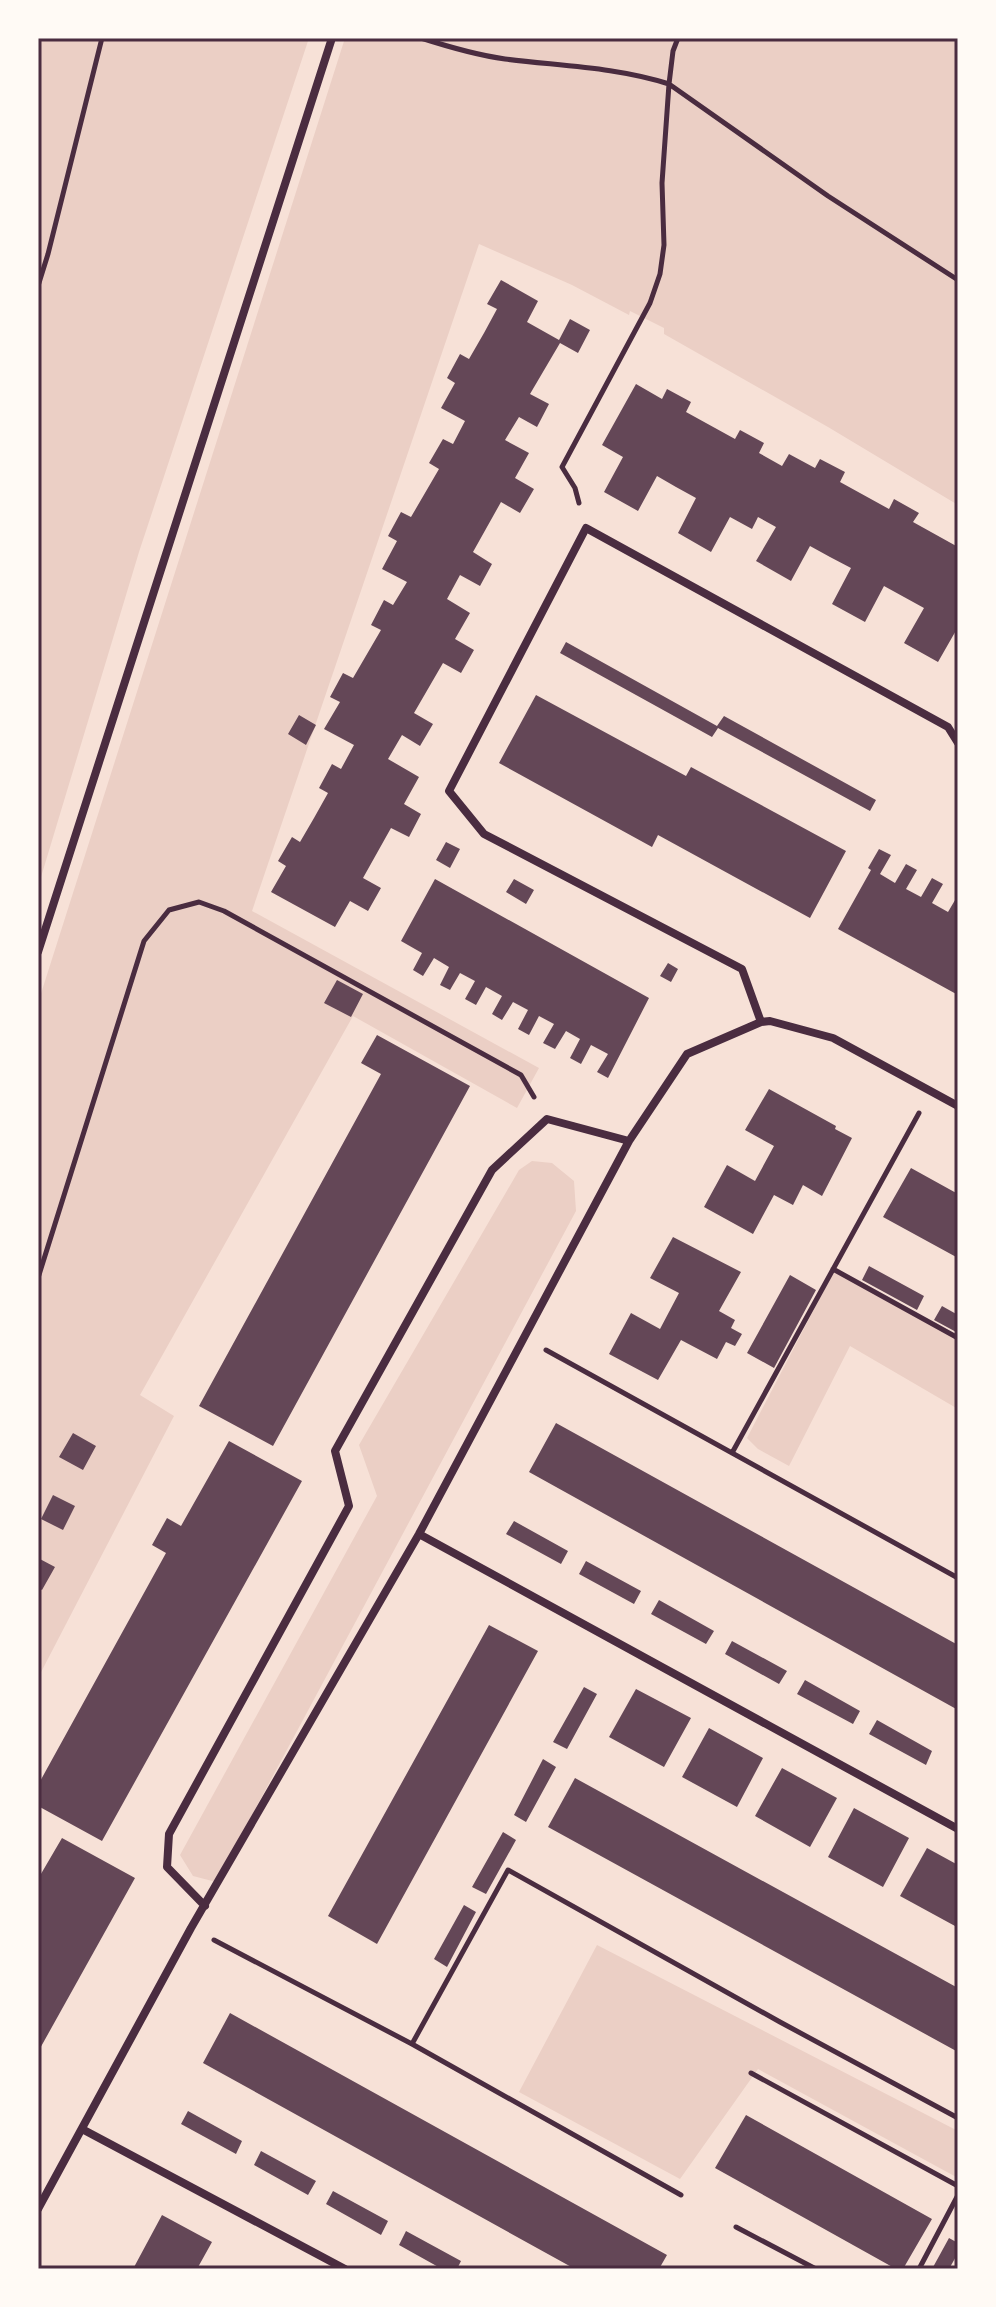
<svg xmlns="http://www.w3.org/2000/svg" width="996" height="2307" font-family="'Asap Condensed',sans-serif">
<rect width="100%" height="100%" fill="#f7e1d7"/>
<path fill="#ebcfc5" d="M38,38H309L139,552L38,887Z
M345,38H958V505L828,427L664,334V328L630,311L629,315L572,285L479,244L252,911L539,1068L517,1108L353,1016L140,1395L174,1416L38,1678V1003Z
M532,1161L552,1163L574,1181L576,1211L216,1882L193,1876L180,1855L377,1496L359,1445L519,1170Z
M835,1269L958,1338V1409L850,1346L789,1466L758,1449L747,1438Z
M597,1945L958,2131V2178L758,2069L680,2179L519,2092Z"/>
<path fill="#644757" d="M501,280L538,301L527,322L559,340L570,319L590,330L578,353L560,343L530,394L549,404L537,427L519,417L505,440L529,453L515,478L534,489L520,513L501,502L473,552L492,564L480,586L460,575L447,599L470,613L455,639L474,650L461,673L443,663L414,713L433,724L420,746L402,735L388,759L419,777L404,804L421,814L409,837L391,828L363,878L381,888L368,911L350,901L335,927L271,892L286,866L278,861L292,837L300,842L314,818L328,793L319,788L332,764L341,769L354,745L324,729L340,702L330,697L343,673L353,678L381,630L371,625L384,600L393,605L407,582L382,569L397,541L388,536L401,512L411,517L439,469L429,463L443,439L453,444L465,421L441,408L455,383L447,378L460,354L469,359L484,333L497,309L487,304Z
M636,384L662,399L667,389L691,402L686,412L735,439L740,430L764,443L759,453L782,466L789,454L815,468L820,459L845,472L840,482L889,509L894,499L919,513L913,522L958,547V627L938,662L904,643L924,608L884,586L865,622L832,604L851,568L830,557L810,546L791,581L756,561L776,527L758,517L752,529L730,517L711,552L678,533L696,498L676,487L657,476L638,511L604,492L623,457L602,445Z
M566,642L717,726L724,716L876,800L870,811L718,728L712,737L560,653Z
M536,695L686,776L691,767L846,851L810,918L658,835L652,847L499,763Z
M299,715L316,725L306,745L288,734Z
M446,842L460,849L450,868L436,860Z
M879,849L891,855L880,874L895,883L906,864L917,870L906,889L921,897L932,878L943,884L932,903L948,912L958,895V995L838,929L871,870L868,868Z
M435,879L649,998L608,1078L597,1072L608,1054L591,1045L581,1064L570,1058L580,1039L566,1031L555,1049L543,1043L554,1024L539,1016L529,1035L518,1029L528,1010L513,1002L502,1020L492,1014L502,996L486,987L476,1005L465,999L475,981L460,973L450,990L440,985L449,967L434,958L423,976L413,970L422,953L401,941Z
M514,879L534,890L526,904L506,892Z
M668,963L678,969L671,982L660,976Z
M337,980L363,994L351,1017L324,1003Z
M377,1035L470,1086L273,1446L199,1406L381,1074L361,1063Z
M769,1089L836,1126L835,1129L852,1138L822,1196L803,1185L793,1205L774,1195L753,1234L704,1207L727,1165L755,1181L774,1146L745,1130Z
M911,1168L958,1194V1258L883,1217Z
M673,1237L741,1272L719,1311L735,1320L731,1328L742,1334L735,1346L726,1342L717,1359L681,1340L658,1380L609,1354L631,1313L660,1329L679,1293L650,1278Z
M869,1266L924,1296L917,1310L862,1280Z
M790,1275L816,1290L774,1368L747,1353Z
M942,1306L958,1315V1333L934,1320Z
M556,1423L958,1645V1710L529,1472Z
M73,1433L96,1446L83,1470L59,1457Z
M229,1441L302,1481L102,1841L38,1806V1785L166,1553L152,1545L167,1518L181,1526Z
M53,1495L75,1506L63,1530L41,1519Z
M514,1521L568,1551L561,1564L506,1534Z
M38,1558L55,1567L42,1590L38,1588Z
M586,1561L641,1591L634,1604L579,1574Z
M659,1600L714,1631L706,1644L651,1614Z
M489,1625L538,1651L377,1944L328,1916Z
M732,1641L787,1671L779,1684L725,1654Z
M805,1680L860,1711L853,1724L797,1694Z
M584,1687L597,1694L567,1749L553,1742Z
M636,1689L691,1718L664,1767L609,1737Z
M877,1720L932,1751L926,1765L869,1734Z
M709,1728L763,1758L737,1807L682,1777Z
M543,1759L556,1767L526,1822L514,1815Z
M782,1768L837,1798L810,1847L755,1816Z
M575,1778L958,1988V2052L548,1827Z
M854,1808L909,1838L883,1887L828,1857Z
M503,1832L516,1840L486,1894L472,1887Z
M62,1838L135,1878L38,2052V1879Z
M927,1848L958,1865V1920L955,1926L900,1896Z
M464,1905L476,1912L447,1967L434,1959Z
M230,2013L667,2255L659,2269H575L203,2063Z
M188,2111L242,2141L236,2154L181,2124Z
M746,2115L932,2219L903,2269H896L715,2168Z
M261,2151L316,2181L308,2195L254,2165Z
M333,2191L388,2221L381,2235L326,2204Z
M162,2215L212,2242L197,2269H133Z
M406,2231L461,2261L457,2269H442L399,2245Z
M949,2238L958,2243V2253L949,2269H932Z"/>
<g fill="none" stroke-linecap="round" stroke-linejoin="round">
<path stroke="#4a2c40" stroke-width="5" d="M421,38C449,47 476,55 505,59C560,66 616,67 669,84L828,196L958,280
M38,286L48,254L102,38
M579,503L575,488L562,467L650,303L660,274L664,245L662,183L669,84L673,51L678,38
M833,1269L958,1338
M38,1278L144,941L169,910L199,902L224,911L521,1075L534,1097
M546,1350L958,1578
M732,1453L919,1113
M214,1940L412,2044L508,1870L780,2022L958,2118
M412,2044L681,2195
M751,2073L958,2186
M736,2227L816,2269
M919,2269L958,2195"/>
<path stroke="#4a2c40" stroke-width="8" d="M38,952L332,38
M761,1022L742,969L484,834L449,791L586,528L948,727L958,743
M419,1534L958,1829
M205,1906L167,1867L169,1834L349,1506L335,1451L492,1170L547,1119L629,1141
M82,2129L345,2269
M38,2209L191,1928L419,1534L629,1141L687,1054L761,1022L770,1021L833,1038L958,1106"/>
</g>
<rect width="996" height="2307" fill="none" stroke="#fffaf5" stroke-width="80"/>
<rect x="40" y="40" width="916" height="2227" fill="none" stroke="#4a2c40" stroke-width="3"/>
</svg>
